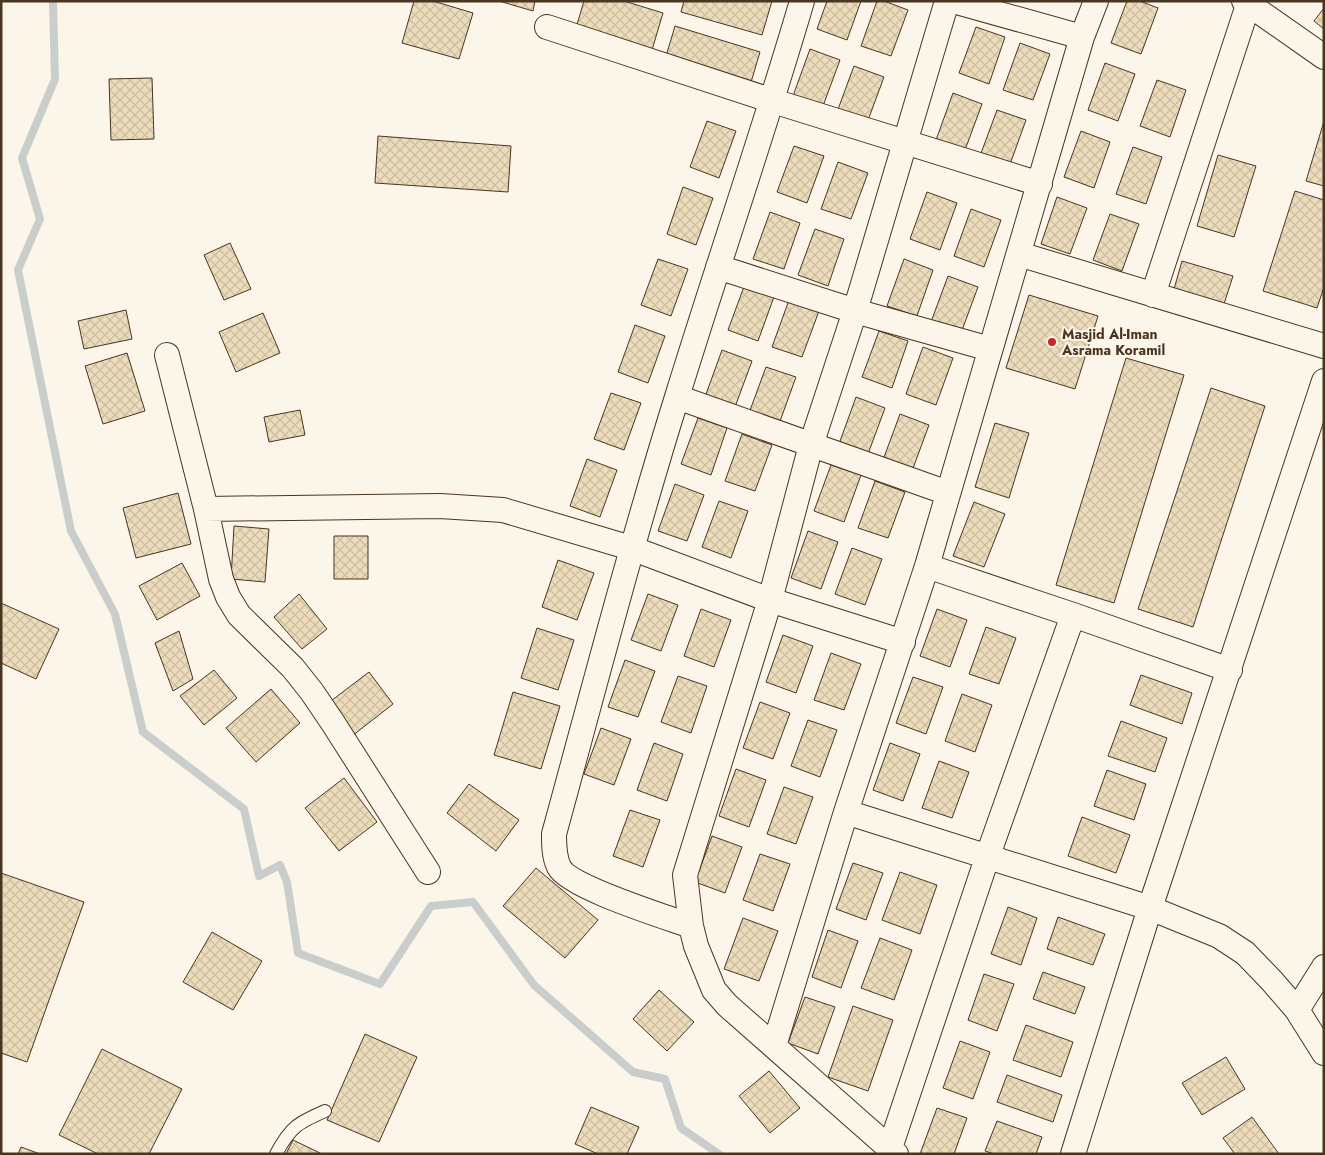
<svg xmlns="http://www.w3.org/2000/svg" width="1325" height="1155" font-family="Jost,sans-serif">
<defs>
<pattern id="building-cross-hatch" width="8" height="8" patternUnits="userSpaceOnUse" patternTransform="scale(1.25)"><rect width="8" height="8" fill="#ecdcbc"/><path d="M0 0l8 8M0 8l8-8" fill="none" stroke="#ccbda1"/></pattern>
</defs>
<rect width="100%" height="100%" fill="#fbf6e9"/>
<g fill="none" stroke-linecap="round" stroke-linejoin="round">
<path stroke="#c9cecd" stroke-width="8" d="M53,2L55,79L22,158L40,219L18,270L71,531L115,614L143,732L244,809L259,876L280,865L287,882L298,953L380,984L431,906L473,902L534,985L633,1072L665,1079L681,1128L719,1154"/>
</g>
<path fill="url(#building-cross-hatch)" stroke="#4a3520" d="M414,1H433L473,13L459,59L402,43Z
M499,1H535L533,11Z
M584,1H624L663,13L652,50L576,28Z
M684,1H772L762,35L681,12Z
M827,1H861L847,40L817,29Z
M877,1H884L908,10L891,56L861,46Z
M1127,1H1140L1158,8L1141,54L1111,43Z
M1324,8V29L1314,21Z
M675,26L760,52L749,89L664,63Z
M976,27L1005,37L989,84L959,73Z
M1020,43L1050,54L1033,100L1003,90Z
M810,49L840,60L823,106L793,96Z
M1105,63L1135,74L1118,121L1088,110Z
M854,66L884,77L867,123L837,112Z
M152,78L154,139L111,140L109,79Z
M1157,80L1186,90L1170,137L1140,126Z
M953,93L982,104L965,150L936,140Z
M997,110L1026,120L1009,167L980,156Z
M707,121L736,131L719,178L690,167Z
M1324,121V186L1306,181Z
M1081,131L1110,142L1094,188L1064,177Z
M378,136L511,146L508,192L375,183Z
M794,146L824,156L807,203L777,192Z
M1133,147L1162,157L1146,204L1116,194Z
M1218,155L1256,166L1234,237L1197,226Z
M838,162L868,173L851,219L821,209Z
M683,187L713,198L696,245L667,234Z
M1295,191L1324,200V287L1317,308L1263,291Z
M927,192L957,203L940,250L910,239Z
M1057,197L1087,208L1070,254L1041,244Z
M971,209L1001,220L984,267L954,256Z
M770,212L800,223L784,269L753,259Z
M1110,214L1139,224L1122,271L1093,260Z
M815,229L844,239L828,286L798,275Z
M230,243L251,289L224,300L204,255Z
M658,259L688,269L671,316L641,305Z
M904,259L933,270L917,316L887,306Z
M1182,261L1233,276L1224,304L1174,289Z
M948,276L978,287L961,333L931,322Z
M745,284L775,294L758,341L728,330Z
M1029,295L1098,316L1075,389L1006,368Z
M789,300L819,311L802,357L772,347Z
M126,310L132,339L84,349L78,321Z
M263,313L280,353L236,372L219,332Z
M635,325L665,336L648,383L618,372Z
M879,331L908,341L892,388L862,377Z
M923,347L953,358L936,405L906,394Z
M722,350L752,361L735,407L705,397Z
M127,353L145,411L103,424L85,366Z
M1126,358L1184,375L1114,603L1056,585Z
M766,367L796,377L779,424L749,413Z
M1211,388L1265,406L1193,627L1138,609Z
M611,393L641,403L624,450L594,439Z
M856,397L885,408L868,454L839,444Z
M300,410L305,435L269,442L264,417Z
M900,414L929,425L912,471L883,460Z
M698,418L727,428L711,475L681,464Z
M995,423L1029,433L1009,498L975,487Z
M742,434L772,445L755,491L725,481Z
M587,459L617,470L600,517L570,506Z
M831,465L861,475L844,522L814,511Z
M875,481L905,492L888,538L858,528Z
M675,484L704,495L687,541L658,531Z
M178,493L191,544L136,558L123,508Z
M719,501L748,511L731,558L702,547Z
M974,502L1005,514L984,567L953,556Z
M234,526L269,529L265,582L231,579Z
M808,531L838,542L821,589L791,578Z
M334,536H368V579H334Z
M852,548L882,559L865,605L835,594Z
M558,560L594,573L577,620L542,607Z
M182,563L200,596L157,620L139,586Z
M299,594L327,629L302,649L274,617Z
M648,594L678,605L661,651L631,640Z
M1,603L59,629L36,679L1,663Z
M701,609L731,620L714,667L684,656Z
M937,609L967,620L950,667L920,656Z
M986,627L1016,638L999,684L969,674Z
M537,628L574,640L558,690L521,678Z
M179,631L193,679L173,691L155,643Z
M783,635L813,646L796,693L766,682Z
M831,653L861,664L844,710L814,700Z
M625,660L655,671L638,717L608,707Z
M214,670L237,698L204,725L180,696Z
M369,672L393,704L352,736L327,704Z
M1141,675L1192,693L1182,724L1130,705Z
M678,676L707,686L691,733L661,722Z
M913,677L943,687L926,734L896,723Z
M271,689L300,723L256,762L226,728Z
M513,692L560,706L541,769L494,755Z
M962,694L992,705L975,752L945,741Z
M760,702L790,713L773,759L743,748Z
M808,720L837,730L820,777L791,766Z
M1121,721L1167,738L1155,772L1108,756Z
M601,728L631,739L614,785L584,774Z
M654,743L683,754L667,801L637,790Z
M890,743L920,754L903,801L873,790Z
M939,761L969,772L952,818L922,808Z
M736,769L766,780L749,827L719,816Z
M1107,770L1146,784L1134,820L1094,806Z
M344,778L377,822L339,851L305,808Z
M469,784L519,820L496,851L447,813Z
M784,787L813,797L796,844L767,834Z
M630,810L660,820L643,867L613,856Z
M1082,817L1130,835L1116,873L1068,856Z
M712,836L742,847L725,893L695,882Z
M760,854L790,864L773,911L743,900Z
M853,863L883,873L866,920L836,909Z
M536,868L598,920L565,958L503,906Z
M900,872L937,885L920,934L882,920Z
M1,873L84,902L27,1062L1,1053Z
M1008,907L1037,918L1021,965L991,954Z
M1058,917L1105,934L1093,965L1047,949Z
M743,918L778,931L759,981L724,969Z
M828,930L858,941L841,988L812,977Z
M212,932L262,961L233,1010L183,982Z
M880,938L912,950L894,1000L861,988Z
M1043,972L1085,987L1075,1014L1033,999Z
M984,974L1014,984L997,1031L968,1020Z
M659,990L694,1022L667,1051L633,1019Z
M805,997L835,1007L818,1054L788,1043Z
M853,1006L893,1020L868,1091L828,1077Z
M1026,1025L1073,1042L1061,1077L1013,1060Z
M365,1034L417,1057L379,1142L327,1120Z
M960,1041L990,1052L973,1099L943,1088Z
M102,1049L182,1089L149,1154H98L59,1135Z
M1226,1057L1245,1089L1202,1115L1182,1083Z
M769,1071L800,1108L770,1133L739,1096Z
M1007,1075L1062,1095L1053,1122L997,1102Z
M591,1107L639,1127L627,1154H598L575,1144Z
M937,1108L967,1118L954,1154H920Z
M1252,1117L1279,1154H1235L1223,1138Z
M997,1121L1042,1137L1036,1154H994L985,1151Z
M293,1140L322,1154H286Z
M21,1147L40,1154H18Z"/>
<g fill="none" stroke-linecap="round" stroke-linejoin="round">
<g stroke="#4a3520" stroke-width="14">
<path id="service" d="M276,1154C291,1126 298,1123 325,1111"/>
</g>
<g stroke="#4a3520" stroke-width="26">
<path id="minor" d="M953,1L1082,37
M1244,1L1324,57
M547,27L773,101L1040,184
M1019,254L1324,346
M718,267L855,311L990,349
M1153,295L1248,5
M167,355L206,509L221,579L228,597L239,615L293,668L312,692L333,723L428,872
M677,397L948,493
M206,509L440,506L503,510L631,548L770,600L903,642
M927,566L1073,615L1230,670
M846,812L1150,908L1219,936L1245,953L1272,981L1297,1010L1324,1053
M691,926C666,917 569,887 559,867C554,857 554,845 554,834C594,688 632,541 677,397C718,264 763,134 802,1
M1297,1010L1324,967
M774,1046L846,812L927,566L1082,37L1096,1
M890,1148L987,858L1073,615
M896,1154L727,1005L714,990L696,946L691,926L685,875L770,600L811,445L855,311L947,1
M1073,1154L1150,908L1324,381"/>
</g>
<use href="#service" stroke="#fbf6e9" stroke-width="12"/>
<use href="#minor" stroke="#fbf6e9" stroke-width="24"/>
</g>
<circle fill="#c62828" stroke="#fbf6e9" stroke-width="2" cx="1052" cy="342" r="5"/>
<g text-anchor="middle" stroke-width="4" stroke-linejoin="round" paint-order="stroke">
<g font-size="14" font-weight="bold" fill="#4a3520" stroke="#fbf6e9" text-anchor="start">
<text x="1062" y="339">Masjid Al-Iman<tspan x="1062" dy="16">Asrama Koramil</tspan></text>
</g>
</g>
<rect width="1325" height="1155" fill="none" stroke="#4a3520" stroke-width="5"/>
</svg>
